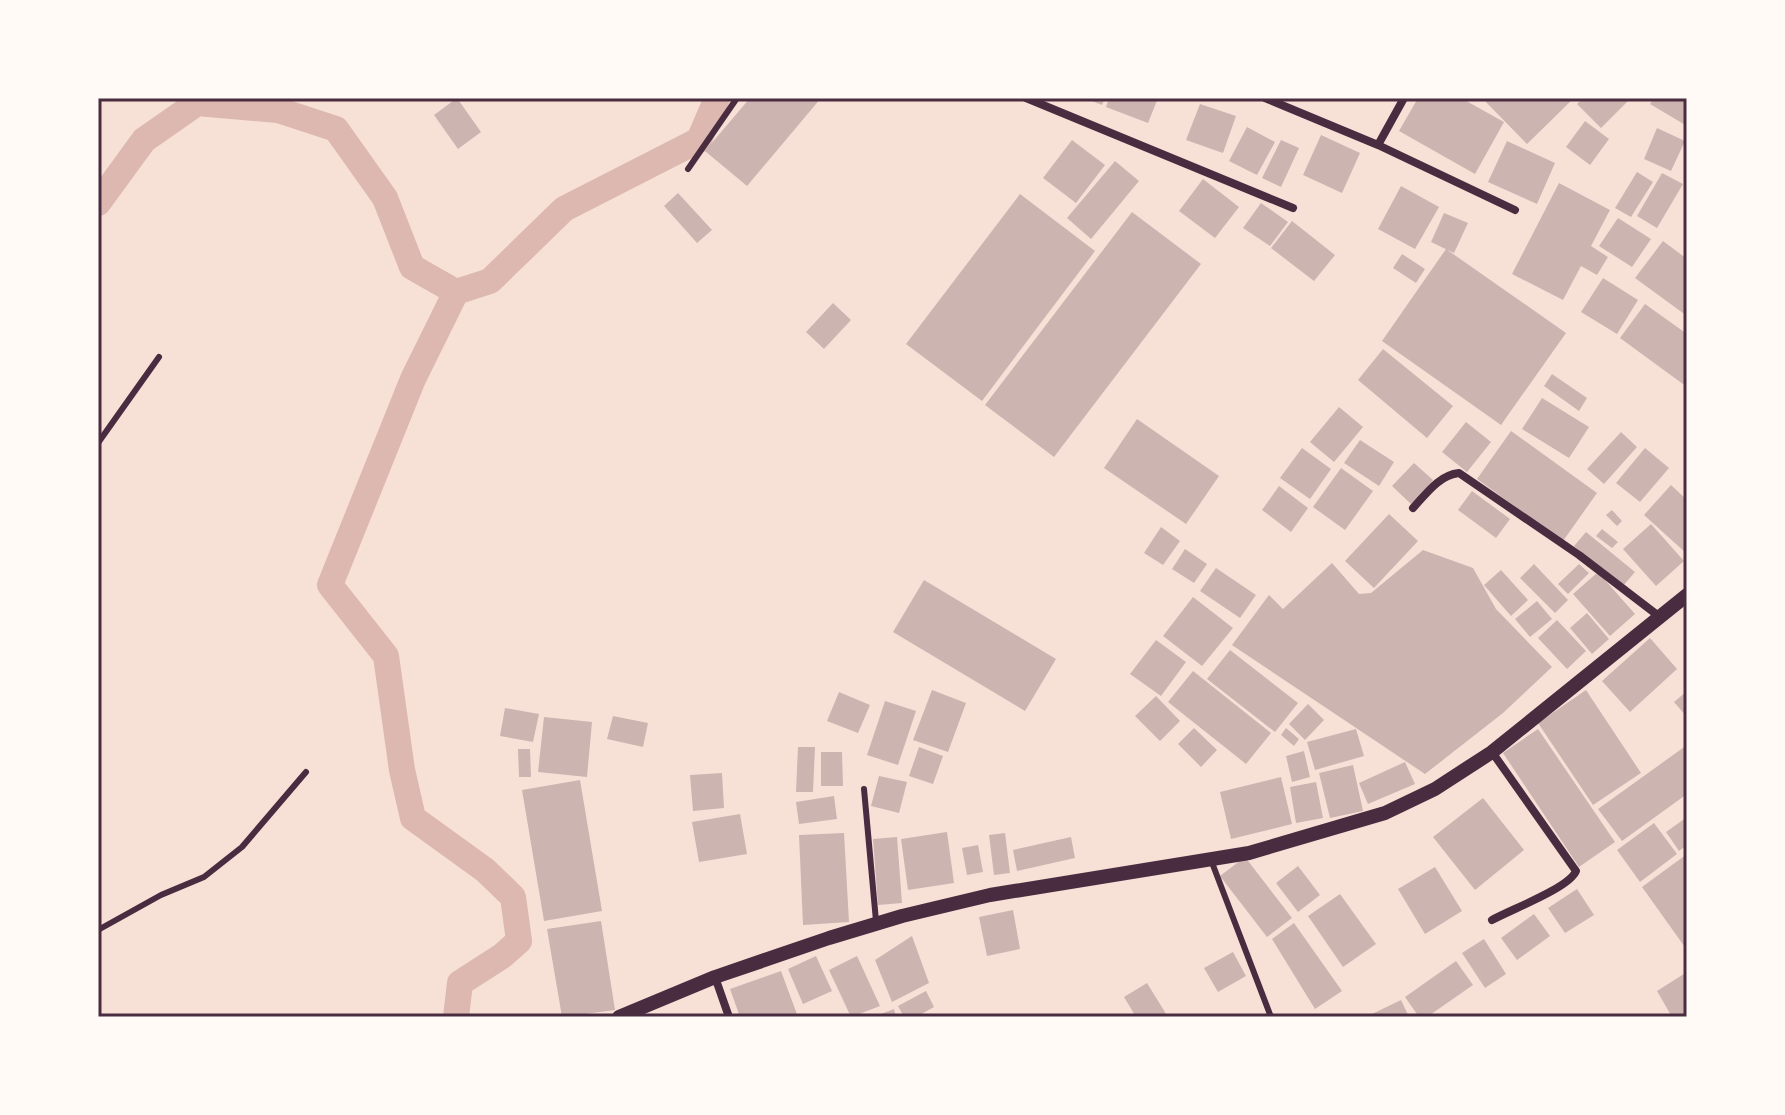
<svg xmlns="http://www.w3.org/2000/svg" width="1785" height="1115" font-family="'Fira Sans',sans-serif">
<rect width="100%" height="100%" fill="#f7e1d7"/>
<g fill="none" stroke-linecap="round" stroke-linejoin="round">
<path stroke="#dcb8b0" stroke-width="26" d="M98,203L144,140L197,103L278,110L336,129L385,198L412,267L456,292L490,281L564,209L699,140L717,98
M456,1017L460,983L502,956L519,941L513,897L485,870L413,818L402,770L386,656L330,585L413,379L456,292"/>
</g>
<path fill="#ccb4b1" d="M457,98L481,132L458,149L434,115Z
M750,98H821L747,186L705,151Z
M1084,98H1105L1102,105Z
M1109,98H1158L1148,123L1106,107Z
M1418,98H1461L1504,122L1475,174L1399,131Z
M1482,98H1574L1527,144Z
M1583,98H1631L1601,128L1577,104Z
M1654,98H1687V126L1650,104Z
M1200,104L1236,116L1223,153L1186,140Z
M1585,121L1609,139L1590,165L1566,147Z
M1247,127L1275,142L1257,175L1229,161Z
M1657,128L1685,141L1671,171L1644,159Z
M1321,135L1360,153L1342,193L1303,175Z
M1072,140L1105,165L1076,203L1043,178Z
M1281,140L1299,148L1281,187L1262,178Z
M1507,141L1555,163L1537,204L1488,182Z
M1115,161L1139,181L1091,239L1067,218Z
M1637,172L1653,182L1631,217L1615,208Z
M1662,173L1683,184L1657,228L1637,216Z
M1203,179L1239,207L1215,238L1179,211Z
M1559,183L1610,210L1591,246L1608,257L1597,275L1581,266L1563,300L1512,274Z
M1401,186L1439,207L1415,249L1378,229Z
M678,193L712,230L697,243L664,206Z
M1020,194L1095,251L982,401L906,344Z
M1261,203L1288,222L1270,246L1243,228Z
M1132,212L1201,264L1054,457L985,405Z
M1444,213L1468,223L1454,253L1431,242Z
M1618,218L1651,239L1632,267L1599,246Z
M1292,221L1335,255L1314,281L1271,248Z
M1663,241L1687,259V316L1635,278Z
M1446,249L1566,333L1501,425L1382,341Z
M1402,254L1425,269L1416,283L1393,268Z
M1603,278L1638,300L1617,334L1581,312Z
M833,303L851,320L824,349L806,332Z
M1645,304L1687,334V387L1620,338Z
M1383,349L1453,406L1427,438L1358,380Z
M1552,374L1587,398L1579,411L1544,386Z
M1542,398L1589,427L1569,458L1522,429Z
M1339,407L1363,427L1334,462L1310,442Z
M1137,419L1219,476L1186,524L1104,468Z
M1466,422L1491,442L1467,472L1442,452Z
M1511,431L1597,493L1563,541L1477,479Z
M1621,432L1637,447L1604,484L1587,469Z
M1360,440L1394,462L1379,486L1344,463Z
M1302,448L1331,469L1310,499L1280,478Z
M1645,448L1669,468L1640,502L1616,483Z
M1414,463L1433,480L1411,504L1392,486Z
M1341,468L1373,491L1345,530L1313,507Z
M1671,485L1687,500V554L1644,515Z
M1279,486L1308,508L1291,532L1262,510Z
M1472,491L1510,519L1496,538L1458,510Z
M1612,510L1622,521L1617,526L1606,515Z
M1389,514L1418,541L1374,588L1345,561Z
M1651,524L1684,561L1656,586L1623,549Z
M1161,527L1180,541L1163,565L1144,553Z
M1602,529L1618,542L1612,548L1596,536Z
M1586,532L1635,572L1623,586L1574,546Z
M1185,549L1207,564L1194,583L1172,569Z
M1423,550L1473,568L1496,609L1552,667L1503,713L1425,774L1232,645L1269,595L1283,609L1332,563L1359,594L1371,593Z
M1534,564L1568,600L1555,613L1520,578Z
M1579,564L1589,573L1568,594L1558,584Z
M1216,568L1256,595L1240,618L1200,591Z
M1501,570L1528,600L1511,616L1484,585Z
M1598,572L1635,614L1610,636L1573,594Z
M924,580L1056,659L1025,711L893,632Z
M1193,597L1233,628L1202,666L1163,636Z
M1537,601L1552,619L1530,637L1515,619Z
M1587,613L1609,639L1592,654L1570,628Z
M1557,620L1586,651L1567,669L1538,638Z
M1650,638L1677,669L1630,712L1602,681Z
M1156,640L1186,662L1161,696L1130,674Z
M1230,650L1298,703L1275,732L1207,679Z
M1193,671L1271,733L1246,764L1168,702Z
M932,690L966,703L948,752L913,740Z
M1586,690L1641,773L1593,805L1538,723Z
M1687,691V717L1674,702Z
M839,692L870,705L858,733L827,721Z
M1156,696L1180,721L1160,741L1135,716Z
M885,701L916,711L898,765L867,755Z
M1308,704L1324,720L1305,740L1289,724Z
M505,708L539,714L533,742L500,736Z
M613,716L648,723L643,747L607,739Z
M544,717L592,722L587,777L538,772Z
M1194,728L1217,750L1201,767L1178,744Z
M1286,728L1299,739L1294,746L1281,735Z
M1356,729L1364,756L1315,770L1307,742Z
M1538,729L1615,842L1579,867L1503,753Z
M1687,745V794L1622,841L1598,809Z
M798,747H815L813,792H796Z
M919,747L943,756L933,784L909,776Z
M518,749H530L531,777H519Z
M1304,751L1310,777L1292,782L1286,756Z
M821,752H842L843,786H821Z
M1405,762L1415,784L1368,804L1359,783Z
M1353,765L1363,811L1330,818L1319,773Z
M722,773L724,808L693,811L690,775Z
M879,776L907,782L899,813L871,806Z
M1281,777L1292,824L1231,839L1220,792Z
M580,780L602,911L544,921L522,790Z
M1316,782L1323,818L1296,823L1290,787Z
M834,796L837,819L799,824L796,802Z
M1483,798L1524,850L1475,890L1433,837Z
M740,814L747,854L699,862L692,822Z
M1687,817V845L1679,851L1666,832Z
M1654,823L1677,854L1640,882L1617,850Z
M947,832L954,883L908,890L901,839Z
M844,833L849,922L803,925L799,835Z
M1005,833L1010,873L994,875L989,835Z
M897,837L902,903L878,905L873,839Z
M1071,837L1075,858L1017,871L1013,850Z
M978,845L983,872L967,875L962,848Z
M1687,854V950L1642,887Z
M1245,857L1292,918L1267,937L1220,876Z
M1298,866L1320,895L1298,912L1276,883Z
M1435,867L1462,911L1425,934L1398,889Z
M1577,889L1594,915L1565,933L1548,908Z
M1340,894L1376,944L1343,967L1308,916Z
M1013,910L1020,949L987,956L979,917Z
M1534,914L1550,936L1517,960L1501,938Z
M601,921L615,1010L562,1017L547,929Z
M1294,923L1342,991L1315,1009L1272,939Z
M912,936L929,983L892,1002L875,960Z
M1484,939L1506,974L1485,988L1462,953Z
M1233,952L1246,976L1218,992L1204,968Z
M816,956L832,991L803,1004L788,969Z
M857,956L880,1006L851,1017L829,970Z
M1456,961L1473,985L1427,1017H1419L1405,997Z
M781,971L798,1017H740L730,989Z
M1687,972V1017H1672L1657,991Z
M1147,983L1168,1017H1136L1124,997Z
M926,991L934,1007L916,1017H904L898,1006Z
M1401,1000L1409,1017H1374L1372,1014Z
M894,1009L896,1017H873Z"/>
<g fill="none" stroke-linecap="round" stroke-linejoin="round">
<path stroke="#4a2c40" stroke-width="6" d="M688,169L737,98
M98,443L159,357
M864,789L876,921
M1211,860L1271,1017
M98,930L161,895L204,877L242,847L306,772"/>
<path stroke="#4a2c40" stroke-width="8" d="M1026,98L1293,208
M1265,98L1378,145L1515,210
M1378,145L1404,98
M1413,508C1426,494 1439,475 1459,473L1579,555L1660,617
M1492,752L1576,871C1569,888 1512,909 1492,920
M715,977L729,1017"/>
<path stroke="#4a2c40" stroke-width="14" d="M619,1017L715,977L829,938L902,916L990,895L1249,853L1385,813L1435,789L1492,752L1687,595"/>
</g>
<rect width="1785" height="1115" fill="none" stroke="#fffaf5" stroke-width="200"/>
<rect x="100" y="100" width="1585" height="915" fill="none" stroke="#4a2c40" stroke-width="3"/>
</svg>
